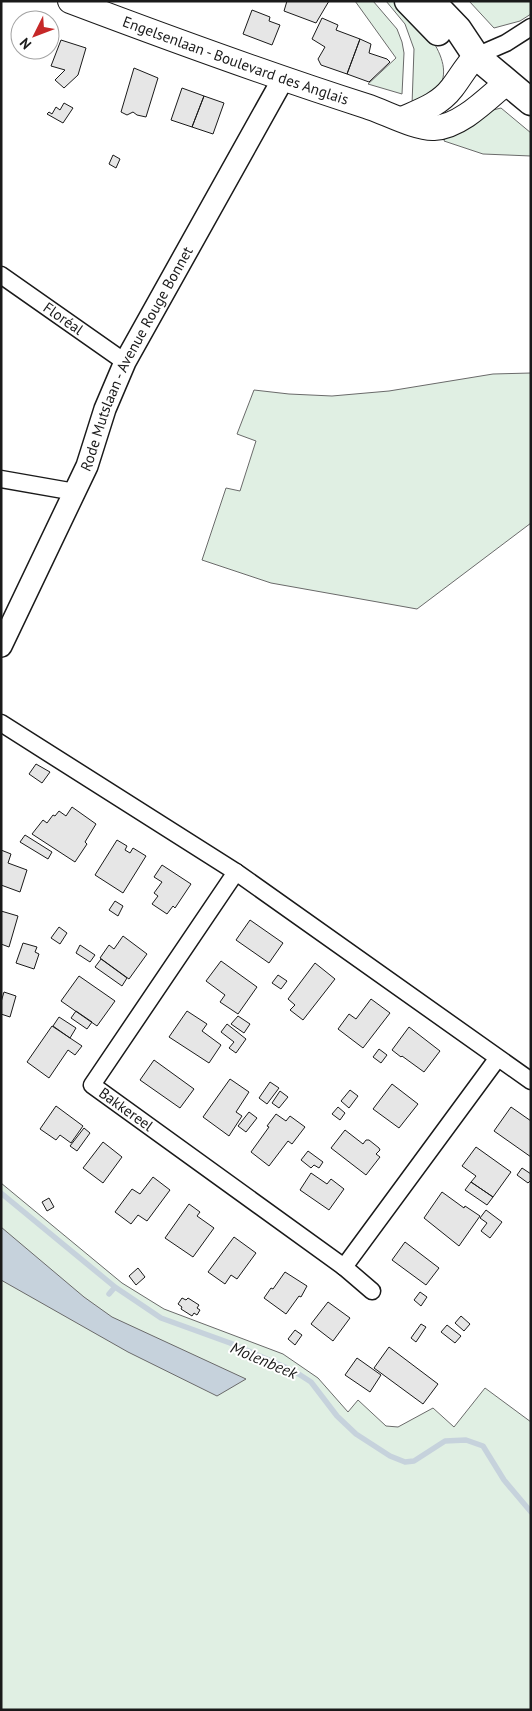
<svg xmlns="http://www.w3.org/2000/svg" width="532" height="1711" font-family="'PT Sans',sans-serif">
<rect width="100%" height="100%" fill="#fff"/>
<path fill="#e0efe3" stroke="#6a6a6a" d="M355,1H373L397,29L402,42L404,53L402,94L368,84L396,58Z
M386,1H400C419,22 464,67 433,94C427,99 418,102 412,105L414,49L405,24Z
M469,1H531V14L520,21L494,28Z
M501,108L531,133V156L483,154L444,141L446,134L489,111Z
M531,373V523L417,609L271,583L202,560L226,488L240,491L256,441L237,434L254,390L289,394L332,396L389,391L493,374Z
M1,1183L122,1283L164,1309L283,1354L318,1378L348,1412L358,1400L386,1426L398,1427L433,1408L454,1427L485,1388L531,1422V1710H1Z"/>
<path fill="#c6d2dc" stroke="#6a6a6a" d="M1,1227L84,1297L112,1317L246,1379L217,1396L128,1352L1,1280Z"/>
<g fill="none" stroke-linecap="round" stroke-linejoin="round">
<path stroke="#c6d2dc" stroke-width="5.5" d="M1,1193L115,1287L161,1318L230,1343L294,1371L311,1382L337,1416L356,1434L390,1456L405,1462L414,1461L445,1441L466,1440L483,1446L504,1480L531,1512
M109,1294L115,1287"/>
</g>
<path fill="#e6e6e6" stroke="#1a1a1a" d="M287,1H329L316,23L284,11Z
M252,10L270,17L269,21L280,25L272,45L243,34Z
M322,18L338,25L336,30L360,39L347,74L321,65L318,59L325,47L312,39Z
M360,39L371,44L369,53L387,59L390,62L369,82L347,74Z
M61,40L86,48L78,75L64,88L55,80L65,70L51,66Z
M134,68L158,78L146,117L137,115L133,112L127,115L121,112Z
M182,88L204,96L192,127L171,120Z
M204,96L224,103L213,134L192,127Z
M64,103L73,108L63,123L47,114L49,112L52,114L56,107L60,110Z
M113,155L120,159L116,168L109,164Z
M36,764L50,772L42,783L29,774Z
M72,807L96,824L85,842L87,844L75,862L32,834L43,820L47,823L53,815L55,816L59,811L66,816Z
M25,835L52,852L48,859L20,842Z
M117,840L127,846L125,850L130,853L133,848L146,856L123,893L95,875Z
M1,850L11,854L8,863L27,870L20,892L1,885Z
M162,865L191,884L175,908L173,906L167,914L152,904L158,896L154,893L162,882L154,877Z
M115,901L123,906L118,916L109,910Z
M1,911L18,916L9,947L1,944Z
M250,920L283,943L269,963L236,940Z
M59,927L67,933L60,944L51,938Z
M123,936L147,954L129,979L100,958L109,945L114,949Z
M23,943L37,947L35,952L39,954L34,969L16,963Z
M80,945L95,955L90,962L76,953Z
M101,959L127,978L122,986L95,967Z
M221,961L257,987L238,1014L220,1002L225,995L206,981Z
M315,963L335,979L303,1020L290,1010L295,1005L288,999Z
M278,975L287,981L281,989L272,983Z
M79,976L115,1001L97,1026L61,1001Z
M4,992L16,996L10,1017L1,1014V1002Z
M371,999L390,1013L363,1048L338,1029L349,1014L356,1019Z
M76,1011L92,1022L87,1029L71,1018Z
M187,1011L207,1024L202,1031L221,1045L209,1063L169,1037Z
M238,1016L250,1024L244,1033L231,1024Z
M59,1017L76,1028L70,1038L53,1026Z
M227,1024L246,1039L236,1053L229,1048L234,1042L221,1032Z
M52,1026L82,1046L75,1055L68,1050L49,1078L27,1062Z
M409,1027L440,1051L424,1072L402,1056L401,1057L392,1050Z
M379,1049L387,1055L381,1063L373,1057Z
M154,1060L194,1089L180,1108L140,1080Z
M230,1079L249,1092L236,1112L242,1116L229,1136L203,1117Z
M270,1082L279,1088L267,1104L259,1098Z
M392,1084L418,1104L399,1128L373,1109Z
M350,1090L358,1096L349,1108L341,1101Z
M280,1091L288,1097L279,1108L272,1103Z
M56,1106L83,1126L71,1143L60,1135L56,1140L40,1129Z
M338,1107L345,1113L340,1120L332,1114Z
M511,1107L531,1121V1157L494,1131Z
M249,1112L257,1118L246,1132L238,1126Z
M276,1114L286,1121L290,1116L305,1127L292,1144L288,1141L269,1166L251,1152L269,1127L267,1126Z
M84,1128L90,1133L77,1151L70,1146Z
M345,1130L363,1144L366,1140H369L379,1148L380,1150L376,1154L380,1157L366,1175L331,1148Z
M103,1142L122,1157L103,1183L83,1168Z
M476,1147L511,1172L493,1197L471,1182L476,1176L462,1166Z
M308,1151L323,1162L319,1168L314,1165L311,1168L301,1160Z
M522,1168L531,1174V1180L528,1183L517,1175Z
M311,1173L327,1184L331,1179L344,1189L329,1210L300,1190Z
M153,1177L170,1190L147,1221L138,1215L131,1224L115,1212L132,1189L140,1194Z
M471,1182L493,1197L487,1205L465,1190Z
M442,1192L464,1208L465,1206L480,1216L459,1246L424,1218Z
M49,1198L54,1207L47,1211L42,1202Z
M189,1204L200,1212L197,1216L214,1228L193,1257L165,1238Z
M486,1210L502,1222L490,1238L481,1231L487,1223L480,1218Z
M234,1237L256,1253L237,1279L231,1275L225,1284L208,1272Z
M405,1242L439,1268L426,1285L392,1260Z
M138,1268L145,1277L136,1285L129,1276Z
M285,1272L307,1286L301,1297L299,1296L286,1314L264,1298L271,1288L273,1289Z
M420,1292L427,1297L421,1306L414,1300Z
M182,1298L186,1300L188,1298L199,1305L197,1308L200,1310L197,1315L194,1313L192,1316L181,1309L182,1307L178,1304Z
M328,1302L350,1318L333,1341L311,1324Z
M461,1316L470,1324L464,1331L455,1323Z
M421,1324L426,1327L416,1342L411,1338Z
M447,1325L461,1336L455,1343L441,1332Z
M295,1330L302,1335L295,1345L288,1339Z
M389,1347L438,1384L423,1404L374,1368Z
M357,1358L381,1375L370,1392L345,1375Z"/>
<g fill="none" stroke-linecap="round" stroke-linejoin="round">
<g stroke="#1a1a1a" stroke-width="19">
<g id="minor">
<path d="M476,56L506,43L531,27"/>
<path id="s1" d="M1,275L125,362"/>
<path d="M1,479L75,492"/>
<path d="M1,723L236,872L531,1081"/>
<path id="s2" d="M236,872L92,1085L344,1267L372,1291"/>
<path d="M344,1267L497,1059"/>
</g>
</g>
<g stroke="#1a1a1a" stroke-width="24">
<g id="tertiary">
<path id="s3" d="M1,646L87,466L105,409L125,362L283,79"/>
</g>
</g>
<g stroke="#1a1a1a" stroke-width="26">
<g id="secondary">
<path id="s4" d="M70,1C168,38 266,74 366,106C385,112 416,129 434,128C460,127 487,99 506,83"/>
<path d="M402,119C420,111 439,105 452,88C460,78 466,66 476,56"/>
</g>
</g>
<g stroke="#1a1a1a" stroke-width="29">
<path id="primary" d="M408,1L438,32
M431,1L458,29L476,56L531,102"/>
</g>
<use href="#minor" stroke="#fff" stroke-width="16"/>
<use href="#tertiary" stroke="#fff" stroke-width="21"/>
<use href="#secondary" stroke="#fff" stroke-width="24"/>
<use href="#primary" stroke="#fff" stroke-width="26"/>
</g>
<g text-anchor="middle" stroke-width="4" stroke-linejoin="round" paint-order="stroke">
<g font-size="15" fill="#1a1a1a" stroke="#fff">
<text dy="5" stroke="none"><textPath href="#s4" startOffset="176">Engelsenlaan - Boulevard des Anglais</textPath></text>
<text dy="5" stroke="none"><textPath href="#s1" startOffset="76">Floréal</textPath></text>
<text dy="5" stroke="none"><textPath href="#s3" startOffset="318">Rode Mutslaan - Avenue Rouge Bonnet</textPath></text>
<text dy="5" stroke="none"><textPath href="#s2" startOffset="299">Bakkereel</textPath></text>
</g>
<g font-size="16" font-style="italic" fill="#1a1a1a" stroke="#fff">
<text transform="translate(264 1360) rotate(23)" y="6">Molenbeek</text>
</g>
</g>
<rect width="532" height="1711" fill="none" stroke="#1a1a1a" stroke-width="5"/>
<g transform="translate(35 35) rotate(228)"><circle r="24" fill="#ffffff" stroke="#a3a3a3"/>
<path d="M0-4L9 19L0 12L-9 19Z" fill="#c62828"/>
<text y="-8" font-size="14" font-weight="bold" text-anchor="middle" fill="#1a1a1a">N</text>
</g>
</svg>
